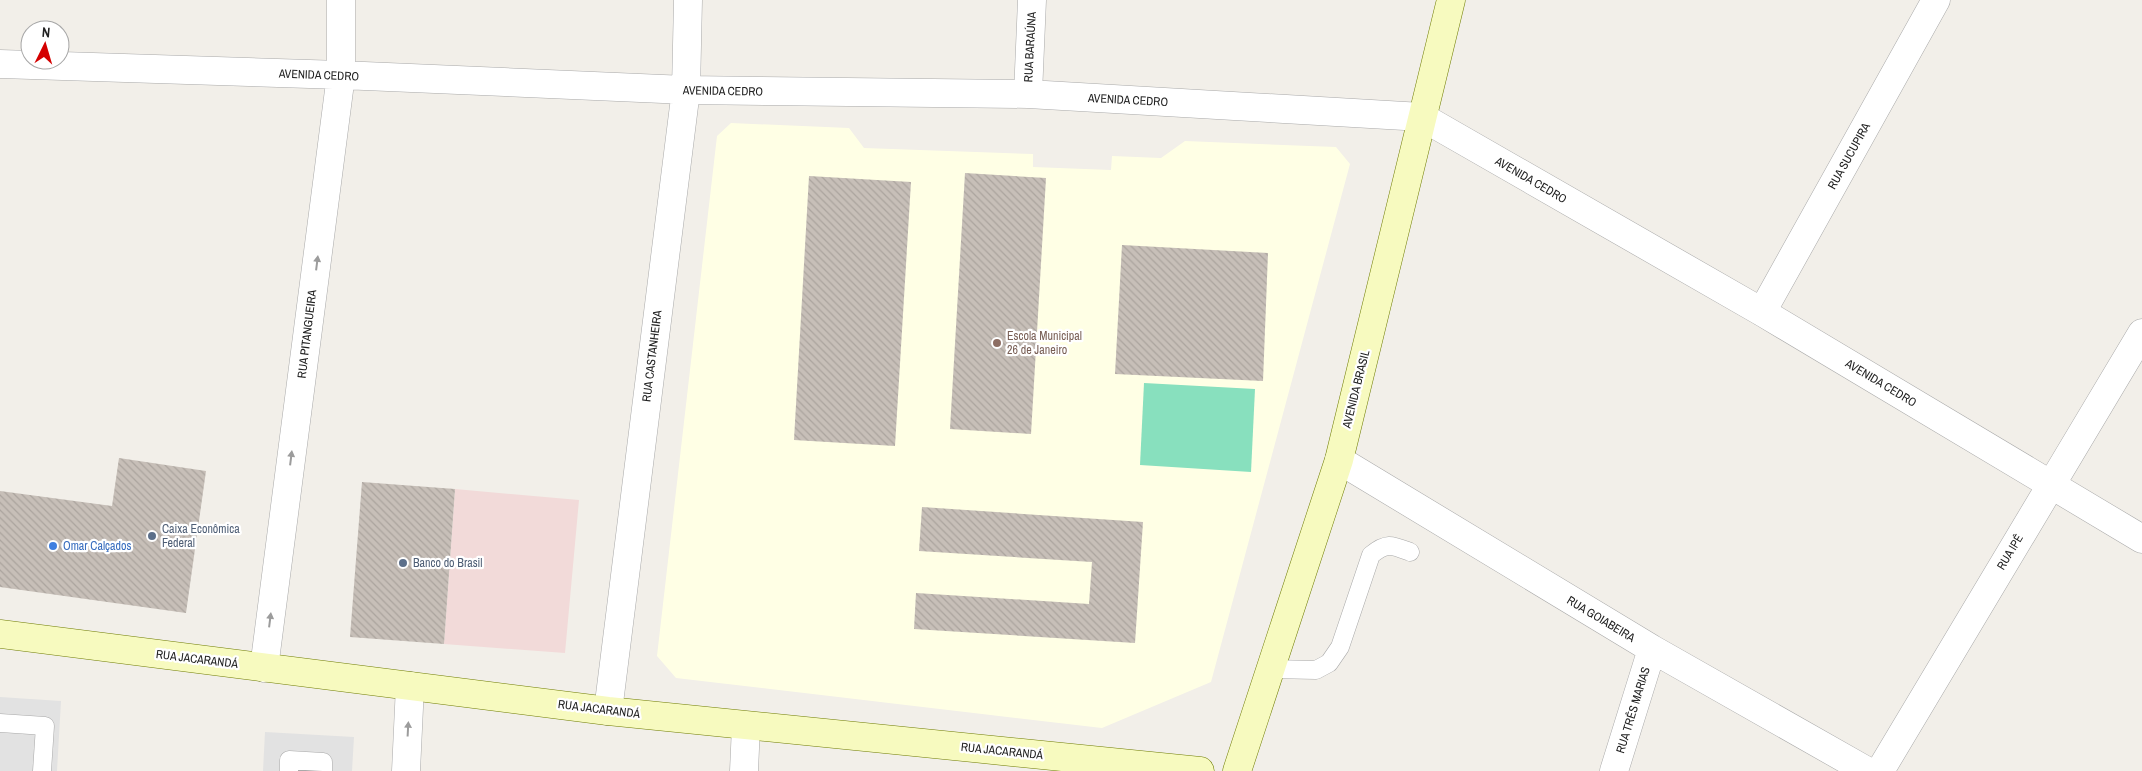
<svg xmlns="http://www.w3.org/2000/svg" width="2142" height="771" font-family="'Archivo Narrow',sans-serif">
<defs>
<pattern id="building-back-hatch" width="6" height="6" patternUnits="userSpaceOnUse" patternTransform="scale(1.25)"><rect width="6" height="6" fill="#c7bfb8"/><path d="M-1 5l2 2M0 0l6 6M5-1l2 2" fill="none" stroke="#aba49e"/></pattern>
</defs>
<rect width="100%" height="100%" fill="#f2efe9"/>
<path fill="#f2dad9" d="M455,489L579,500L565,653L444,644Z"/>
<path fill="#ffffe5" d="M731,123L849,128L864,148L1033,154V167L1111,170L1112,156L1161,158L1185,141L1336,147L1350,164L1211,682L1102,728L676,678L657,656L717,136Z"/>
<path fill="#88e0be" d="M1144,383L1255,389L1251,472L1140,465Z"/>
<path fill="#e2e2e2" d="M0,697L61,701L57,771H0Z
M265,732L354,737L352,771H263Z"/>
<path fill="url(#building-back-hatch)" d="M965,173L1046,178L1031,434L950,429Z
M809,176L911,182L895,446L794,440Z
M1122,245L1268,253L1263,381L1115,374Z
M119,458L206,471L186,613L0,587V491L112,506Z
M362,482L455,489L444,644L350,637Z
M922,507L1143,522L1135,643L914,629L916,593L1089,604L1092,562L919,551Z"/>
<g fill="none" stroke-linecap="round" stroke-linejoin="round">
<g stroke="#a9a9a9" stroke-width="19">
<path id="lane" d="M1271,669L1316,670L1329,663L1340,647L1371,555C1387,542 1392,545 1410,552
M0,723L45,726L42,771
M289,771V760L323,762V771"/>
</g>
<g stroke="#a9a9a9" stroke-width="29">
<path id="street" d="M0,64L341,75L686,90L1028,94L1422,117L1762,312L2142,539
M1028,94L1032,0
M1762,312L1936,0
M1339,460L1652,649L1867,771
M264,668L341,75V0
M608,711L686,90L688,0
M406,771L410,686
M744,771L746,726
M1614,771L1652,649
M1880,771L2142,333"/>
</g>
<g stroke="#707d05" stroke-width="29">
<path id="secondary" d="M0,634L608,711L1200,771
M1237,771L1339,460L1451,0"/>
</g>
<use href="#lane" stroke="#fff" stroke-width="18"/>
<use href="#street" stroke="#fff" stroke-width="28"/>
<use href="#secondary" stroke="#f7fabf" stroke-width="28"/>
</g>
<defs><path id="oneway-solid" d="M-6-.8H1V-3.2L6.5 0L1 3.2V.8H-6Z" transform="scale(1.25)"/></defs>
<g fill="#9c9c9c">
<use href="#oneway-solid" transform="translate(317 263) rotate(-83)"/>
<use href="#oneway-solid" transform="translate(291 458) rotate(-83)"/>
<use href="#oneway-solid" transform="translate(270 620) rotate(-83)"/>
<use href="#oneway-solid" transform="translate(408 729) rotate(-87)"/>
</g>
<circle fill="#8d6e63" stroke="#fff" stroke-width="2" cx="997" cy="343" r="5"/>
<g fill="#5c6f8a" stroke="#fff" stroke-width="2">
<circle cx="152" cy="536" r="5"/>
<circle cx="403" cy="563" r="5"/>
</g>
<circle fill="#3f7fe0" stroke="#fff" stroke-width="2" cx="53" cy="546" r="5"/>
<g text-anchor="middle" stroke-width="4.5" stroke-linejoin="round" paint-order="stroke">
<g font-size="12" fill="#222" stroke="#fff">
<text transform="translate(1030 47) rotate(-87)" y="4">RUA BARAÚNA</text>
<text transform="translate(319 75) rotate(2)" y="4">AVENIDA CEDRO</text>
<text transform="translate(723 91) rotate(1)" y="4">AVENIDA CEDRO</text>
<text transform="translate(1128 100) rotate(3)" y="4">AVENIDA CEDRO</text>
<text transform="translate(1849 156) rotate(-61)" y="4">RUA SUCUPIRA</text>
<text transform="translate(1531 180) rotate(30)" y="4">AVENIDA CEDRO</text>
<text transform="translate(307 334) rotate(-83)" y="4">RUA PITANGUEIRA</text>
<text transform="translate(652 356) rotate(-83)" y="4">RUA CASTANHEIRA</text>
<text transform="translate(1881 383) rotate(31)" y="4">AVENIDA CEDRO</text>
<text transform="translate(1356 389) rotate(-76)" y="4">AVENIDA BRASIL</text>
<text transform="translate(2010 552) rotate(-59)" y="4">RUA IPÊ</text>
<text transform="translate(1601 619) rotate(31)" y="4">RUA GOIABEIRA</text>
<text transform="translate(197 659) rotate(7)" y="4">RUA JACARANDÁ</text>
<text transform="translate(599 709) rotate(7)" y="4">RUA JACARANDÁ</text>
<text transform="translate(1633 710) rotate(-73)" y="4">RUA TRÊS MARIAS</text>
<text transform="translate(1002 751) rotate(6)" y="4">RUA JACARANDÁ</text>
</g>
<g font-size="12" fill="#785e54" stroke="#fff" text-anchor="start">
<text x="1007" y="340">Escola Municipal<tspan x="1007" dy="14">26 de Janeiro</tspan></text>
</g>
<g font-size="12" fill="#4e5e75" stroke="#fff" text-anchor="start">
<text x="162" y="533">Caixa Econômica<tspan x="162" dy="14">Federal</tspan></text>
<text x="413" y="567">Banco do Brasil</text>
</g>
<g font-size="12" fill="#366cbe" stroke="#fff" text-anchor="start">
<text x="63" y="550">Omar Calçados</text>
</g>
</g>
<g transform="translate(45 45) rotate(5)"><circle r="24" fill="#ffffff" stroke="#a7a7a7"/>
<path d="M0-4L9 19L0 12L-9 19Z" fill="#d40000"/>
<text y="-8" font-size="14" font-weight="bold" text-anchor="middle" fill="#222222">N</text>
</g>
</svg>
